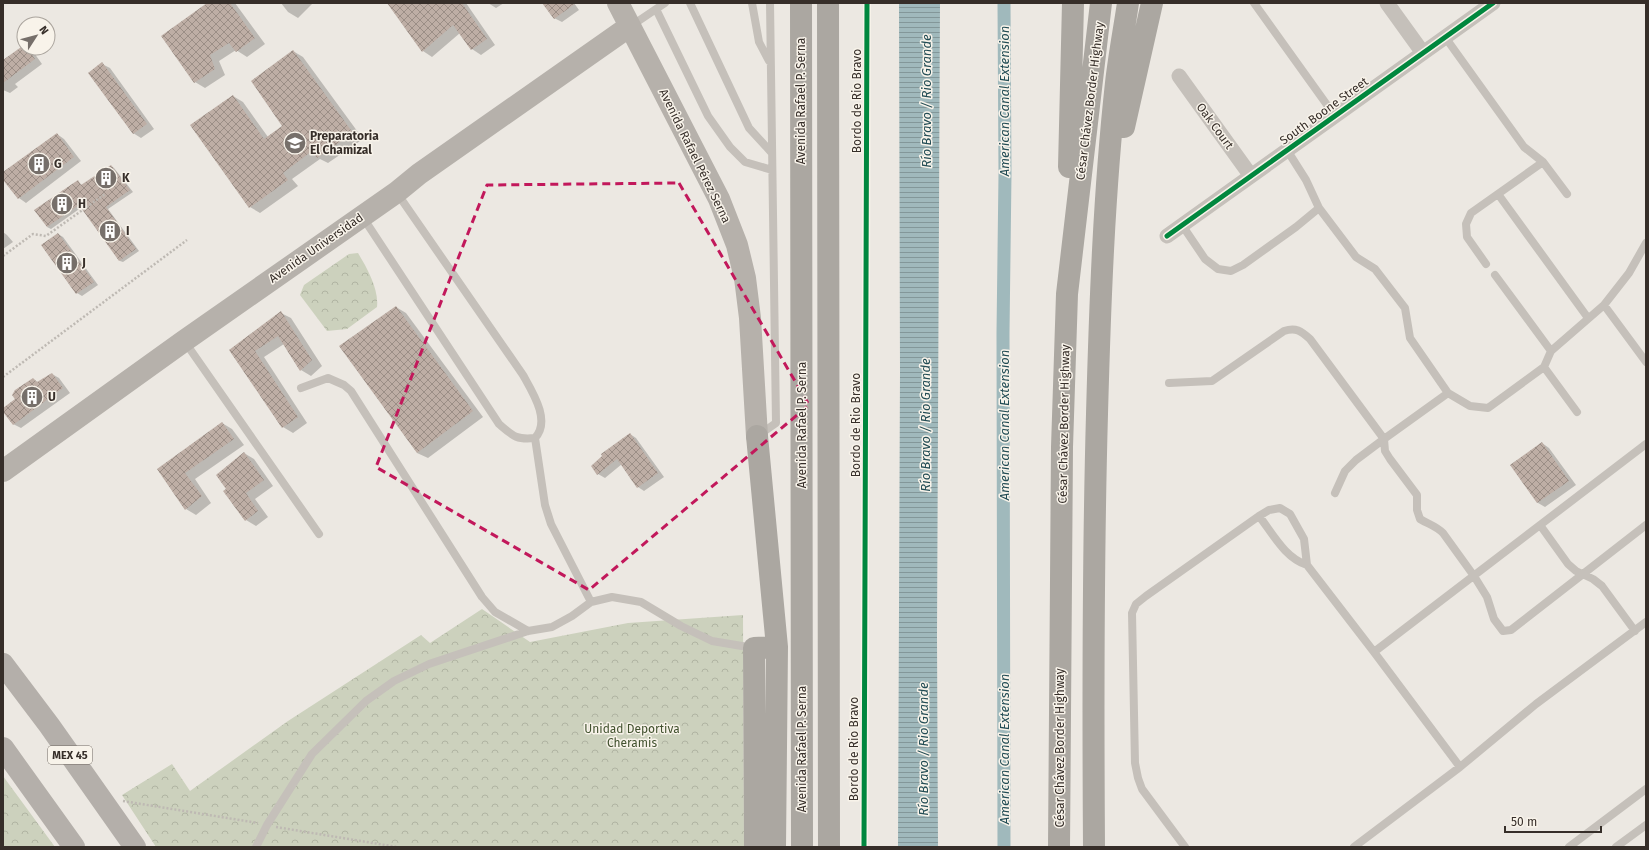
<svg xmlns="http://www.w3.org/2000/svg" width="1649" height="850" font-family="'Fira Sans',sans-serif">
<defs>
<pattern id="forest-crowns" width="20" height="18" patternUnits="userSpaceOnUse"><rect width="20" height="18" fill="#ccd1bd"/><path d="M2 6a3 3 0 1 1 6 0M12 15a3 3 0 1 1 6 0" fill="none" stroke="#b0b4a2"/></pattern>
<pattern id="water-rules" width="6" height="5" patternUnits="userSpaceOnUse"><rect width="6" height="5" fill="#a0b9bc"/><path d="M0 2.5h6" fill="none" stroke="#839799"/></pattern>
<pattern id="building-cross-hatch" width="8" height="8" patternUnits="userSpaceOnUse"><rect width="8" height="8" fill="#beaea5"/><path d="M0 0l8 8M0 8l8-8" fill="none" stroke="#9b8e86"/></pattern>
</defs>
<rect width="100%" height="100%" fill="#ece8e2"/>
<path fill="url(#forest-crowns)" d="M358,253C367,268 379,289 377,307L347,329L327,331L300,295L304,285L349,254Z
M482,609L530,642L628,623L743,615L744,847H156L122,795L172,764L190,791L288,721L421,635L430,643Z
M3,776L55,847H3Z"/>
<path fill="url(#water-rules)" d="M899,3H940L937,636L938,847H898L900,371Z"/>
<path fill="#0003" d="M208,3H235L265,44L247,57L236,50L219,61L225,75L205,88L195,82Z
M281,3H313L298,18L288,12Z
M388,3H466L495,45L481,55L472,49L460,33L432,57L423,51Z
M488,3H504L496,8Z
M543,3H574L579,10L562,22L554,18Z
M24,46V48L32,50L42,64L15,84L18,87L10,93L3,90V62Z
M293,51L303,57L363,139L328,163L320,159L292,179L298,186L260,213L250,207L233,96L243,102L268,137L284,126Z
M102,64L110,68L154,129L141,138L133,133Z
M57,134L64,139L81,161L26,203L19,198L3,178V173Z
M111,166L114,168L133,192L108,209L139,251L123,262L120,261L82,207L51,229L47,227L78,182L82,185Z
M3,232L7,235L13,242L3,249Z
M58,234L63,237L98,285L82,296L77,293Z
M396,307L406,313L483,417L428,458L417,453Z
M281,313L291,318L322,366L311,376L301,370L284,344L264,357L307,423L293,433L283,427L230,351Z
M52,374L59,378L70,393L21,428L13,424L3,409L16,399L33,379L39,383Z
M222,423L232,429L244,445L195,479L211,503L196,515L186,509L158,469Z
M630,434L636,438L664,477L644,491L638,487L622,464L605,478L598,474L592,466Z
M1542,443L1549,448L1576,485L1545,507L1538,503Z
M244,453L254,459L273,486L255,499L268,517L256,526L246,520L228,489Z"/>
<g fill="none" stroke-linecap="round" stroke-linejoin="round">
<path stroke="#a0b9bc" stroke-width="13" d="M1004,3L1005,174L1003,333L1004,847"/>
</g>
<path fill="url(#building-cross-hatch)" d="M207,3H230L255,38L236,52L229,43L210,55L215,69L194,83L161,36Z
M387,3H462L487,39L471,50L453,25L422,52Z
M542,3H576L554,19Z
M24,45V48H27L35,59L3,83V60Z
M293,50L353,133L317,158L312,151L283,173L288,180L249,208L190,125L233,95L264,139L282,126L251,81Z
M102,62L147,124L133,134L88,73Z
M57,133L74,157L18,199L3,180V172Z
M111,165L130,190L106,207L136,249L119,261L79,205L47,227L34,210L78,180L81,185Z
M58,233L94,282L76,294L41,245Z
M396,306L473,411L417,453L339,346Z
M281,311L312,360L300,371L278,336L255,351L298,417L282,428L229,350Z
M52,373L63,388L13,425L3,412V408L15,399L12,395L15,390L33,378L37,382Z
M222,422L234,439L185,473L202,496L185,510L157,469Z
M630,433L658,473L637,488L617,459L597,475L591,466L602,456L601,454Z
M1542,442L1569,481L1537,503L1510,465Z
M244,452L264,480L246,493L258,511L245,521L223,491L226,489L216,475Z"/>
<g fill="none" stroke-linecap="round" stroke-linejoin="round">
<path stroke="#beb9b3" stroke-width="2.5" stroke-dasharray="2 2" stroke-linecap="butt" d="M3,256L33,234L46,236L105,194
M3,377L187,240
M123,801L258,823
M276,827L397,847"/>
<path stroke="#c5c0ba" stroke-width="8" d="M690,3L749,128L771,152
M752,3L759,42L769,61
M1254,3L1335,116
M656,9L708,116L730,147L745,162L772,170
M631,26L665,3
M1445,37L1524,147L1543,162L1567,194
M1498,194L1588,318
M1319,208L1356,257L1375,269L1405,308L1410,338L1448,393L1384,439L1385,451L1390,459L1417,495V510L1420,519C1428,524 1436,526 1443,533L1474,576L1487,597L1494,619L1503,631L1511,630L1646,525
M362,216L499,424C513,436 516,440 535,438C551,421 533,393 523,375L397,193
M1182,225L1205,259L1218,269L1231,271L1243,265L1296,227L1319,208L1306,180L1287,150
M1486,264L1467,237L1466,224L1471,213L1543,162
M1495,275L1551,351
M1604,305L1646,362
M185,342L319,534
M1544,367L1577,412
M1169,383L1212,381L1284,331C1296,327 1301,331 1310,339L1384,439L1356,460L1345,471L1335,493
M301,388L328,378L344,385L351,391L482,597L495,612L528,631
M1448,393L1470,406L1488,408L1544,367L1551,351L1604,305L1629,273L1646,243
M759,435L776,423L770,3
M535,438L545,505L551,524L591,602
M1540,525L1568,564L1576,571L1593,579L1602,586L1635,631
M1307,565L1374,652L1460,767
M1374,652L1646,444
M256,847L267,825L312,754L366,701L394,681L429,664L528,631L552,627L572,616L591,602L612,597L641,602L681,626L712,641L754,648
M1185,847L1142,789L1138,778L1135,763L1132,613L1136,604L1146,596L1259,516L1269,510L1280,508L1290,514L1304,539L1307,565C1285,558 1273,534 1259,516
M1354,847L1460,767L1536,704L1646,622
M1569,847L1646,789
M1616,847L1646,825"/>
<path stroke="#c5c0ba" stroke-width="15" d="M1387,3L1423,53
M1179,76L1251,176
M1167,236L1493,3"/>
<path stroke="#b6b1ab" stroke-width="22" d="M618,3L719,199L737,245L745,278L750,318L757,436
M3,471L184,341L397,192L419,174L630,26"/>
<path stroke="#b4afaa" stroke-width="22" d="M3,664L49,725L135,847
M3,748L74,847"/>
<path stroke="#aba7a1" stroke-width="22" d="M801,3L802,847
M828,3L829,847
M1124,127L1152,3
M1069,167L1073,3
M757,436L777,647L775,847
M755,847L754,648L777,647
M1059,847L1062,447L1067,294L1101,3
M1094,847C1093,702 1093,558 1097,414C1100,303 1104,193 1116,83C1119,56 1124,30 1128,3"/>
<g stroke="#f8f3ea" stroke-width="8">
<path id="cycleway" d="M1167,236L1493,3
M864,847L867,3"/>
</g>
<use href="#cycleway" stroke="#00873e" stroke-width="5"/>
</g>
<path fill="none" stroke="#c2185b" stroke-width="3" stroke-dasharray="8 5" stroke-linejoin="round" d="M679,183L809,405L589,590L376,467L487,185Z"/>
<defs>
<g id="school-disc" transform="scale(1.15)"><circle r="9.5" fill="#766f6a" stroke="#f8f3ea"/><path d="M0-5L7-2L0 1L-7-2ZM-4 1L0 2.5L4 1V4Q0 6-4 4Z" fill="#fff"/></g>
<g id="building-disc" transform="scale(1.15)"><circle r="9.5" fill="#766f6a" stroke="#f8f3ea"/><path d="M-4-6H4V6H1V3H-1V6H-4ZM-2.5-4.3h1.7v1.8h-1.7ZM.8-4.3h1.7v1.8H.8ZM-2.5-1h1.7V.8h-1.7ZM.8-1h1.7V.8H.8Z" fill="#fff"/></g>
</defs>
<g fill-rule="evenodd">
<use href="#school-disc" x="295" y="143"/>
<use href="#building-disc" x="39" y="164"/>
<use href="#building-disc" x="106" y="178"/>
<use href="#building-disc" x="62" y="204"/>
<use href="#building-disc" x="110" y="231"/>
<use href="#building-disc" x="67" y="263"/>
<use href="#building-disc" x="32" y="397"/>
</g>
<g text-anchor="middle" stroke-width="3" stroke-linejoin="round" paint-order="stroke">
<rect fill="#f8f3ea" stroke="#706963" stroke-width="1" x="48" y="746" width="44" height="18" rx="3"/>
<g font-size="11" font-weight="bold" fill="#362e29">
<text x="70" y="759">MEX 45</text>
</g>
<g font-size="12" fill="#362e29" stroke="#f8f3ea">
<text transform="translate(801 101) rotate(-90)" y="4">Avenida Rafael P. Serna</text>
<text transform="translate(857 101) rotate(-90)" y="4">Bordo de Rio Bravo</text>
<text transform="translate(1090 101) rotate(-83)" y="4">César Chávez Border Highway</text>
<text transform="translate(1324 111) rotate(-36)" y="4">South Boone Street</text>
<text transform="translate(1215 126) rotate(54)" y="4">Oak Court</text>
<text transform="translate(695 156) rotate(64)" y="4">Avenida Rafael Pérez Serna</text>
<text transform="translate(316 248) rotate(-35)" y="4">Avenida Universidad</text>
<text transform="translate(1064 424) rotate(-89)" y="4">César Chávez Border Highway</text>
<text transform="translate(802 425) rotate(-90)" y="4">Avenida Rafael P. Serna</text>
<text transform="translate(856 425) rotate(-90)" y="4">Bordo de Rio Bravo</text>
<text transform="translate(1060 748) rotate(-90)" y="4">César Chávez Border Highway</text>
<text transform="translate(802 749) rotate(-90)" y="4">Avenida Rafael P. Serna</text>
<text transform="translate(854 749) rotate(-90)" y="4">Bordo de Rio Bravo</text>
</g>
<g font-size="12" font-weight="bold" fill="#362e29" stroke="#f8f3ea" text-anchor="start">
<text x="310" y="140">Preparatoria<tspan x="310" dy="14">El Chamizal</tspan></text>
<text x="54" y="168">G</text>
<text x="122" y="182">K</text>
<text x="78" y="208">H</text>
<text x="126" y="235">I</text>
<text x="82" y="267">J</text>
<text x="48" y="401">U</text>
</g>
<g font-size="12" fill="#42522f" stroke="#f8f3ea">
<text x="632" y="733">Unidad Deportiva<tspan x="632" dy="14">Cheramis</tspan></text>
</g>
<g font-size="13" font-style="italic" fill="#224c54" stroke="#f8f3ea">
<text transform="translate(926 101) rotate(-90)" y="5">Río Bravo / Rio Grande</text>
<text transform="translate(1004 101) rotate(-90)" y="5">American Canal Extension</text>
<text transform="translate(925 425) rotate(-90)" y="5">Río Bravo / Rio Grande</text>
<text transform="translate(1004 425) rotate(-90)" y="5">American Canal Extension</text>
<text transform="translate(923 749) rotate(-90)" y="5">Río Bravo / Rio Grande</text>
<text transform="translate(1004 749) rotate(-90)" y="5">American Canal Extension</text>
</g>
</g>
<rect width="1649" height="850" fill="none" stroke="#362e29" stroke-width="8"/>
<g transform="translate(36 36) rotate(54)"><circle r="19" fill="#f8f3ea" stroke="#aaa49d"/>
<path d="M0-3L7 15L0 10L-7 15Z" fill="#766f6a"/>
<text y="-6" font-size="11" font-weight="bold" text-anchor="middle" fill="#362e29">N</text>
</g>
<path d="M1505 826v6h96v-6" fill="none" stroke="#362e29" stroke-width="2"/>
<text x="1511" y="826" font-size="12" fill="#362e29" stroke="#f8f3ea" stroke-width="3" paint-order="stroke">50 m</text>
</svg>
